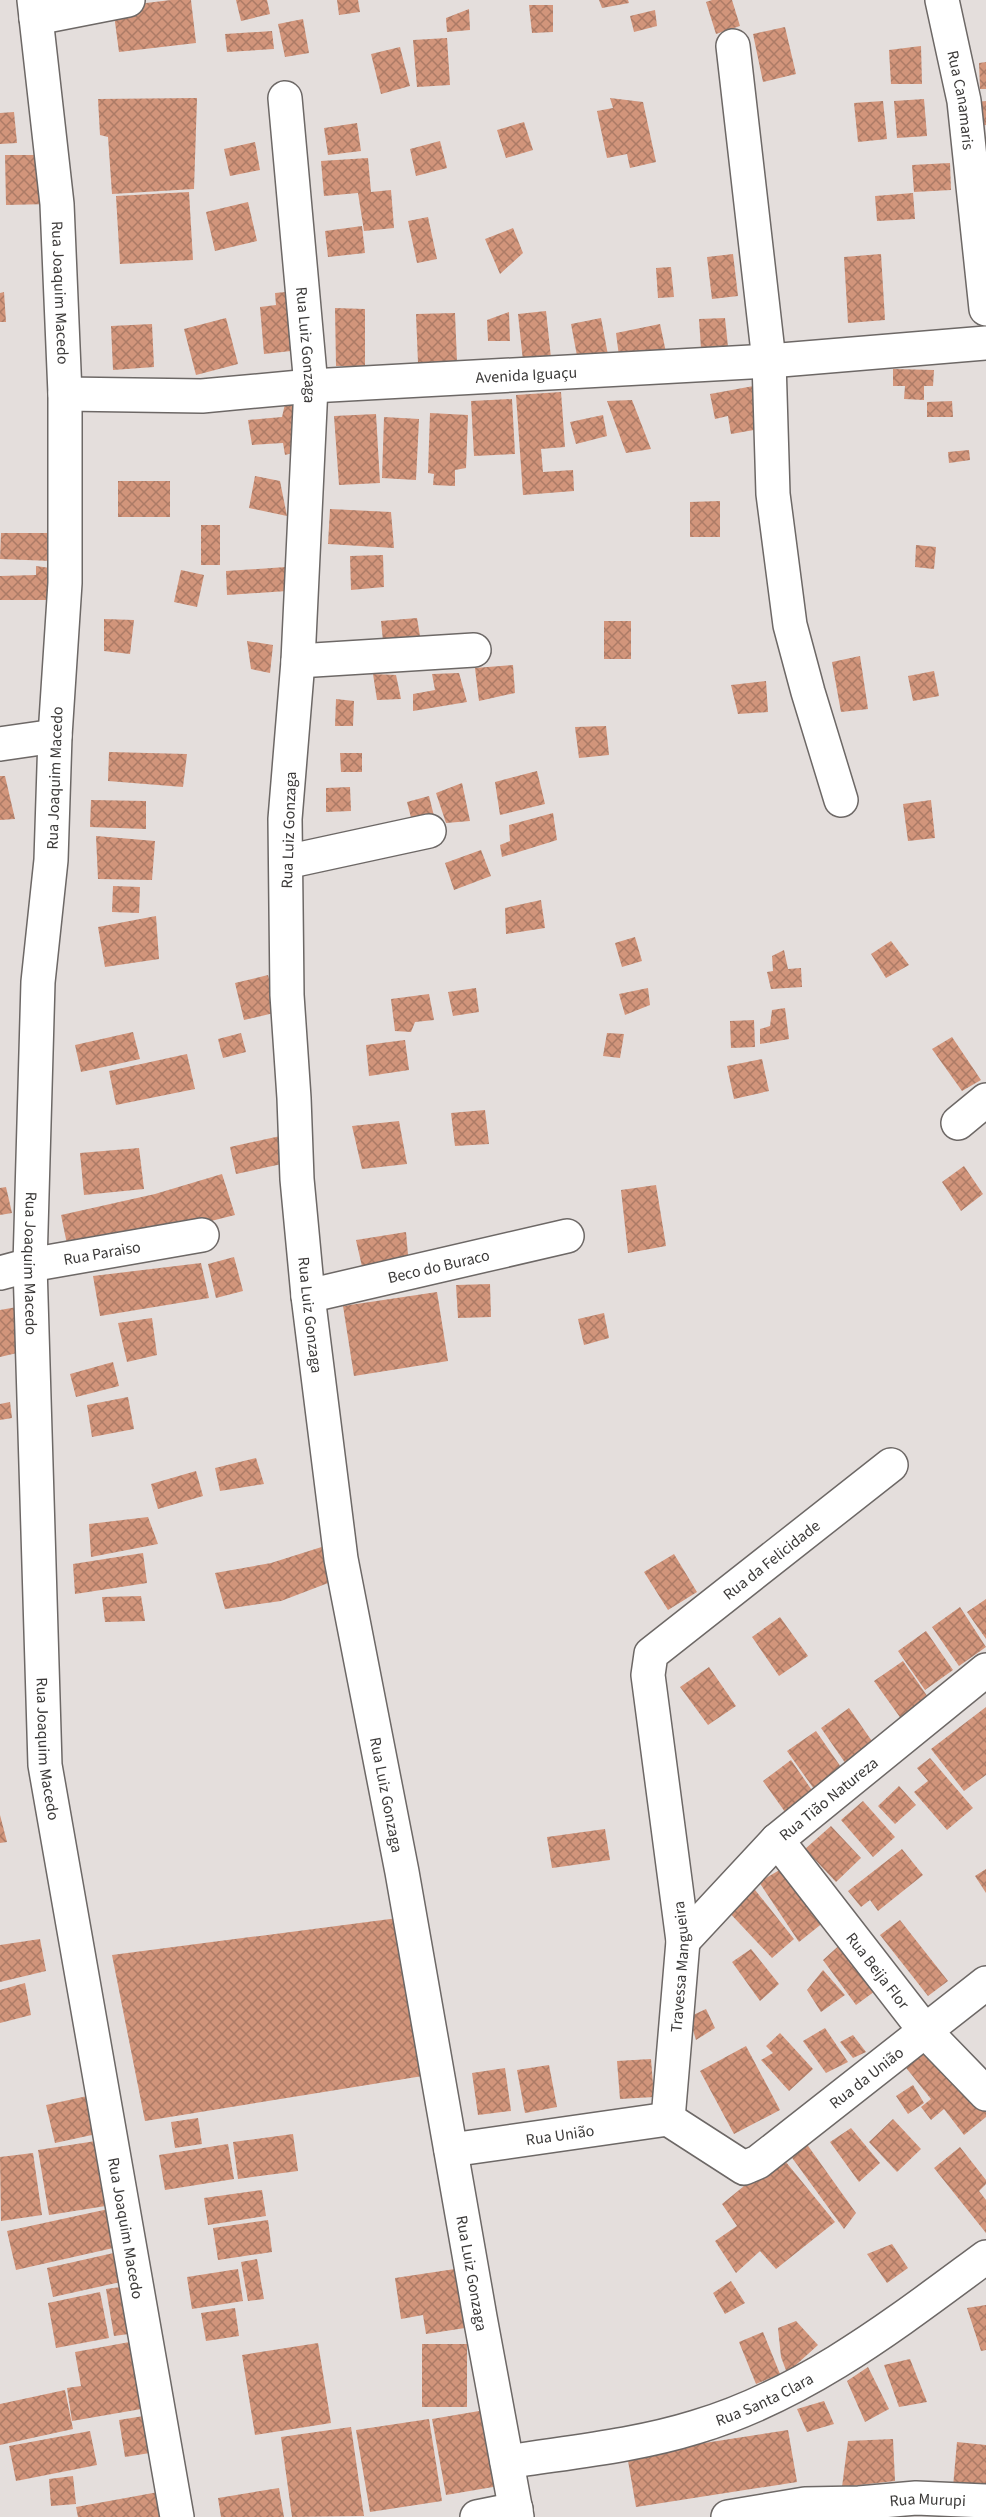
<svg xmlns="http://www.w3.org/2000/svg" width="986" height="2517" font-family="'Source Sans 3',sans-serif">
<defs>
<pattern id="building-cross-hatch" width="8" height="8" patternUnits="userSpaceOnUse" patternTransform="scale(1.5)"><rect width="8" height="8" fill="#d2957b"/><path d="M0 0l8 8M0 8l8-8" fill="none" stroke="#ac7b66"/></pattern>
</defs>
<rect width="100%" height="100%" fill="#e4dedc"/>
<path fill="url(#building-cross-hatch)" d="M171,0H191L196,43L119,52L113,7Z
M236,0H267L270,14L241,21Z
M337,0H358L360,12L339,15Z
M599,0H628L629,3L602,8Z
M712,0H732L740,26L716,34L706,2Z
M529,5H553V32L532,33Z
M469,9L470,30L447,32L446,18Z
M655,10L657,26L634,32L630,16Z
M303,19L309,53L285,57L278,24Z
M785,27L796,74L763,82L753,34Z
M272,31L274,49L227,52L225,34Z
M447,38L450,85L417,87L413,40Z
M921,46L922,84H891L889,50Z
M400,47L410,86L381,94L371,54Z
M986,62V89H980L979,63Z
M197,98L194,189L112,194L108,137L100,135L98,99Z
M610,98L643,102L656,162L630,168L627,154L607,158L597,111L613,108Z
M924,99L927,136L897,138L894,101Z
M883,101L887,139L858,142L854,103Z
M986,101V125L978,126L975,102Z
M14,112L17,143L0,144V113Z
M524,122L533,150L506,158L497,130Z
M357,123L361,151L328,155L324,128Z
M440,141L447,168L416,176L410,149Z
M255,142L260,170L230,176L224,149Z
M5,155H49L50,204L6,205Z
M368,158L371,192L391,190L394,228L364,231L358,193L324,196L321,161Z
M950,163L951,190L914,192L912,165Z
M189,192L193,260L120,264L116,196Z
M913,193L915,219L877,221L875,196Z
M248,202L257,241L215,251L206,212Z
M428,217L437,259L417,263L408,221Z
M362,226L365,253L328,257L325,231Z
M513,228L523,253L500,274L485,239Z
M733,254L738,296L712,299L707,257Z
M881,254L885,320L848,323L844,257Z
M671,267L674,297L658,298L656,268Z
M4,292L6,322H0V293Z
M286,292L291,351L264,354L260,307L276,305L275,293Z
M335,308L365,309V366H336Z
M546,311L551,358L523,361L518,314Z
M509,312L510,341H488L487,320Z
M455,313L457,362L418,363L416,314Z
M226,318L238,364L196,375L184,329Z
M601,318L608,355L578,361L571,324Z
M725,318L728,347L701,349L699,319Z
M152,324L154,367L113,370L111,326Z
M660,324L667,357L620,364L616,333Z
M893,369L934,370L933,386H924V400L904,399L905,386H893Z
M759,385L766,428L731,434L728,416L715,419L710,394Z
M561,392L565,447L541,449L543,472L573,470L574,491L523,495L516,395Z
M512,399L515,454L474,456L471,401Z
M632,400L651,449L626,453L607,401Z
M952,401L953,417H927V402Z
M285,404H302L304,450L285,455L283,443L252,445L248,420L282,417Z
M430,413L468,415L466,468L455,470V486L433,485L434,474L428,473Z
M376,414L380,483L339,485L334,416Z
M603,415L607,436L576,444L570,422Z
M384,417L419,419L416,480L382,478Z
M969,450L970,460L949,463L948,452Z
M255,476L280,481L287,516L249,508Z
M118,481H170V517H118Z
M720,501V537H690V502Z
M330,509L391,512L394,548L328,544Z
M201,525H220V565H201Z
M1,533H52V561L0,559Z
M916,545L936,547L934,569L915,567Z
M383,555L384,587L351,590L350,556Z
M36,566L50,568L48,600H0V576L36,575Z
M286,567L287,591L227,595L226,571Z
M181,570L204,575L197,607L174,602Z
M417,618L422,648L384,651L381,621Z
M104,619L134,620L130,654L104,651Z
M604,621H631V659H604Z
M247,641L273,645L270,673L251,669Z
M860,656L868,709L841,712L832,662Z
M513,665L515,693L479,701L475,668Z
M934,671L939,696L913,701L908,676Z
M459,673L467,702L413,711V694L435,690L432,674Z
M373,674L396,675L401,699L377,700Z
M766,681L768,712L738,714L731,685Z
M336,699L354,701L353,726H335Z
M606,726L609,755L579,758L575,727Z
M109,752L187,754L183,787L108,781Z
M340,753H362V772H341Z
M537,771L545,804L500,815L495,782Z
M0,776H5L15,819L0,820Z
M462,783L470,821L446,823L436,793Z
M350,787L351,811L326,812V788Z
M429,796L436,824L414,829L407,802Z
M91,800L146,801V829L90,827Z
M931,800L935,838L908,841L903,804Z
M553,813L557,840L502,857L500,845L510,841L509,825Z
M96,836L155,841L152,880L98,879Z
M481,850L491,876L454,890L445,863Z
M113,886L140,887L139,913L112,912Z
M541,900L545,928L506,934L505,908Z
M156,916L159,959L105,967L98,927Z
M635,937L642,961L622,967L615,943Z
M891,941L909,965L886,978L871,954Z
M784,950L788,969L801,968L802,987L771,989L767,972L773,971L772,956Z
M268,975L278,1012L244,1020L235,983Z
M476,988L479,1012L453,1016L448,992Z
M648,988L650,1005L625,1015L619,994Z
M429,994L434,1020L415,1022L411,1032L395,1031L391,999Z
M785,1008L789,1039L760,1044V1029L770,1026L772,1010Z
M754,1020L755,1047L731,1048L730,1021Z
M133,1032L140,1059L81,1072L75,1045Z
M241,1033L246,1052L223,1058L218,1039Z
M607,1033L624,1034L620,1058L603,1056Z
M952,1037L981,1080L962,1091L932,1049Z
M405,1040L409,1070L369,1076L366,1045Z
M187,1054L195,1089L116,1105L109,1071Z
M762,1059L769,1091L734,1099L727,1066Z
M485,1110L489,1144L455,1146L451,1113Z
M399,1121L407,1164L362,1169L352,1126Z
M285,1135L291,1162L236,1174L230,1147Z
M139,1148L144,1189L84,1195L80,1153Z
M964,1166L983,1194L961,1211L942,1182Z
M222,1174L235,1215L163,1233L68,1249L61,1215L155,1194Z
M656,1185L666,1246L628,1253L621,1190Z
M6,1187L12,1213L0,1215V1188Z
M406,1232L409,1266L363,1271L356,1240Z
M234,1257L243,1291L216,1298L208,1264Z
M201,1263L209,1298L100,1316L93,1276Z
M490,1284L491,1317L458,1318L456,1285Z
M437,1292L448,1361L354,1376L343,1306Z
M17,1307V1353L0,1357V1310Z
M604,1313L609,1338L584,1345L578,1319Z
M152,1318L157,1355L127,1362L118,1323Z
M113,1362L119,1386L76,1397L70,1374Z
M128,1397L134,1429L92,1437L87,1405Z
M10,1402L12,1418L0,1420V1404Z
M256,1458L264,1484L220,1491L215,1468Z
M196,1471L203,1496L158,1509L151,1484Z
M148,1517L158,1544L91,1557L89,1524Z
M328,1545L336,1580L281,1601L225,1609L215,1573L271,1563Z
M143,1553L147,1583L75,1594L73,1564Z
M674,1554L697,1592L668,1610L644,1572Z
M141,1596L145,1621L105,1622L102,1597Z
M986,1599V1639L967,1612Z
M960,1607L986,1647L959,1666L932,1627Z
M780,1617L808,1656L779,1676L752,1637Z
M926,1631L953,1670L925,1690L898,1651Z
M903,1661L930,1700L902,1720L874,1681Z
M709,1667L736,1706L708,1725L680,1687Z
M986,1707V1775L964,1791L931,1749Z
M849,1708L876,1747L848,1767L821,1728Z
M816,1731L843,1770L814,1789L787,1751Z
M930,1758L973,1808L947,1830L914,1792L928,1781L917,1768Z
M791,1760L818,1799L790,1819L763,1781Z
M899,1786L916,1805L895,1824L878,1806Z
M863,1801L895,1837L873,1857L841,1820Z
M0,1815L7,1842L0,1843Z
M831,1826L861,1858L836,1882L805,1849Z
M605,1829L610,1860L552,1868L547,1837Z
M902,1849L923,1875L878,1911L870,1900L861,1907L848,1891Z
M783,1868L824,1922L799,1942L759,1882Z
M986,1869V1893L975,1876Z
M752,1886L794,1939L772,1958L725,1908Z
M398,1918L429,2075L145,2121L112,1955Z
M900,1920L948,1981L928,1996L880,1935Z
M40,1939L46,1971L0,1982V1945Z
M844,1941L882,1986L856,2005L823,1960Z
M751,1949L779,1984L760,2001L732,1962Z
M823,1970L845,1995L821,2012L807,1990Z
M25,1983L31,2015L0,2023V1990Z
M706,2009L715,2028L696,2040L689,2017Z
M825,2028L848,2062L826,2073L803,2041Z
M780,2033L813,2069L789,2091L761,2060L773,2053L766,2046Z
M853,2035L866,2052L853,2058L840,2042Z
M930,2042L986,2112V2117L964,2135L944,2109L931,2120L921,2107L931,2099L903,2064Z
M746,2046L780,2110L734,2134L700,2071Z
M651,2059L654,2097L620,2099L617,2061Z
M549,2065L557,2107L525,2113L517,2070Z
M505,2068L511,2111L478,2115L472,2073Z
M913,2085L924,2103L908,2114L896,2096Z
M92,2095L101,2133L55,2143L46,2105Z
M198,2118L202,2144L175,2148L171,2122Z
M893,2119L921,2149L897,2172L869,2142Z
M851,2128L880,2163L859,2182L830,2142Z
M293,2134L298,2171L238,2179L233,2142Z
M102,2140L112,2205L49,2215L38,2150Z
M806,2143L856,2213L844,2229L790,2155Z
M228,2144L234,2179L165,2190L159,2155Z
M960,2147L986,2180V2184L979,2191L986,2200V2233L934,2168Z
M33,2153L42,2215L1,2221L0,2157Z
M781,2156L835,2222L776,2269L760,2251L736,2273L715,2241L737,2226L722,2204Z
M262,2190L266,2216L208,2225L204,2198Z
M113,2208L122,2246L16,2270L7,2231Z
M268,2220L272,2252L218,2260L213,2228Z
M892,2244L908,2268L887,2283L867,2254Z
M118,2252L125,2281L53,2297L47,2268Z
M257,2259L264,2299L248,2301L241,2262Z
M238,2269L243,2301L192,2309L187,2277Z
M455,2269L465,2328L426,2334L423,2315L401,2319L395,2278Z
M731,2281L745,2303L725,2314L713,2293Z
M128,2286L136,2333L114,2336L106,2289Z
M100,2292L109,2338L56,2348L48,2303Z
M986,2305V2350L981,2351L967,2308Z
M235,2308L239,2336L206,2341L201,2313Z
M796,2321L818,2345L787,2373L781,2357L778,2328Z
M763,2332L780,2374L756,2384L739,2342Z
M135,2341L147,2408L72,2421L67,2388L81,2386L75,2352Z
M318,2343L331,2423L255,2435L242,2355Z
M422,2344H467V2407H422Z
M910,2359L927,2402L899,2407L884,2365Z
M868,2367L889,2409L865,2422L847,2381Z
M65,2390L73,2429L0,2445V2404Z
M824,2401L834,2424L807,2432L797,2409Z
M485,2410L499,2486L446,2495L432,2419Z
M150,2415L156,2452L125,2457L119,2420Z
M429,2419L442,2501L370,2512L356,2430Z
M351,2427L364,2516L292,2517L281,2437Z
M788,2430L797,2482L636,2507L627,2455Z
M90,2431L97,2465L16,2481L9,2446Z
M893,2439L895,2481L842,2487L848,2441Z
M957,2442L986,2445V2490L953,2487Z
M73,2476L76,2504L51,2506L49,2479Z
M279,2488L284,2517H221L218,2498Z
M164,2491L168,2517H78L76,2507Z"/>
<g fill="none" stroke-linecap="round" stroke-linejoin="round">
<g stroke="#6d6866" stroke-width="36">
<g id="minor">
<path id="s1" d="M34,0L57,204L65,394V583L55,736L51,860L38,982L30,1265L45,1765L177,2517"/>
<path id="s2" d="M942,0L964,101L986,309"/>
<path d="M36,18L128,0"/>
<path d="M733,46L769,361L773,494L790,625L808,692L841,800"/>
<path id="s3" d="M285,98L311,386L298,661L285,819L287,995L294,1098L297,1179L308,1296L341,1559L402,1872L480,2317L517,2517"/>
<path id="s4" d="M65,394L202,396L311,386L769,361L986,343"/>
<path d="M298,661L474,650"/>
<path d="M0,744L55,736"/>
<path d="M286,862L429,831"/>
<path d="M958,1123L986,1100"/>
<path id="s5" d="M0,1273L30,1265L202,1235"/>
<path id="s6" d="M308,1296L567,1236"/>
<path id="s7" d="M777,1840L926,2032L986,2094"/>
<path id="s8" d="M683,1941L777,1840L986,1670"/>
<path id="s9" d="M668,2119L683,1941L648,1675L651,1654L891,1465"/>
<path id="s10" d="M668,2119L744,2168L758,2162L986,1983"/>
<path id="s11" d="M451,2150L668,2119"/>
<path id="s12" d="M507,2462C570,2452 635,2446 696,2427C806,2394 895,2324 986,2257"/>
<path d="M477,2517L516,2509"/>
<path id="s13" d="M728,2517L805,2504L859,2503L916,2498L986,2501"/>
</g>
</g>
<use href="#minor" stroke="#fff" stroke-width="33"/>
</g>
<g text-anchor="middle" stroke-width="4.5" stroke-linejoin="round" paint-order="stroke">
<g font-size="16" fill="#3c3a39" stroke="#fff">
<text dy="6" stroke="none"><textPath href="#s2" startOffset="102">Rua Canamaris</textPath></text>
<text dy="6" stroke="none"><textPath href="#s1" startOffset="294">Rua Joaquim Macedo</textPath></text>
<text dy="6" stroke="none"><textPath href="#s3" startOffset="248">Rua Luiz Gonzaga</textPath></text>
<text dy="6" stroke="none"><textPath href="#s4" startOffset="462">Avenida Iguaçu</textPath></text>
<text transform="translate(54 778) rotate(-88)" y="6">Rua Joaquim Macedo</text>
<text transform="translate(288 830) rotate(-88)" y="6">Rua Luiz Gonzaga</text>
<text dy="6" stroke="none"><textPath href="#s5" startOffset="104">Rua Paraiso</textPath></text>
<text dy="6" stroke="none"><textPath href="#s1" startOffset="1266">Rua Joaquim Macedo</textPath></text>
<text dy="6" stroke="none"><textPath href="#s6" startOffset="134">Beco do Buraco</textPath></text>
<text dy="6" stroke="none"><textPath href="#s3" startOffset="1220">Rua Luiz Gonzaga</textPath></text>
<text dy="6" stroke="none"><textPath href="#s9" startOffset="621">Rua da Felicidade</textPath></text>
<text dy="6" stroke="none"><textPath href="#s1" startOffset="1752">Rua Joaquim Macedo</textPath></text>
<text dy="6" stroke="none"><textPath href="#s3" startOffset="1706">Rua Luiz Gonzaga</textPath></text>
<text dy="6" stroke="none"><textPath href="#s8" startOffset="204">Rua Tião Natureza</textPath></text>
<text dy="6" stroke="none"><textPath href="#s9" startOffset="153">Travessa Mangueira</textPath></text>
<text dy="6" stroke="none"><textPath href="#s7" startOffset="165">Rua Beija Flor</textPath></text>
<text dy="6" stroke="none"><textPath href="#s10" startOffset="243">Rua da União</textPath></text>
<text dy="6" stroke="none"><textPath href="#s11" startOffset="110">Rua União</textPath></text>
<text dy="6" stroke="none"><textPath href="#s1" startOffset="2238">Rua Joaquim Macedo</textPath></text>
<text dy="6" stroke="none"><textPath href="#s3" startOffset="2192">Rua Luiz Gonzaga</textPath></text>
<text dy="6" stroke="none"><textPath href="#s12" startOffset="266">Rua Santa Clara</textPath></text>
<text dy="6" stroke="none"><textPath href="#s13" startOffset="201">Rua Murupi</textPath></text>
</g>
</g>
</svg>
